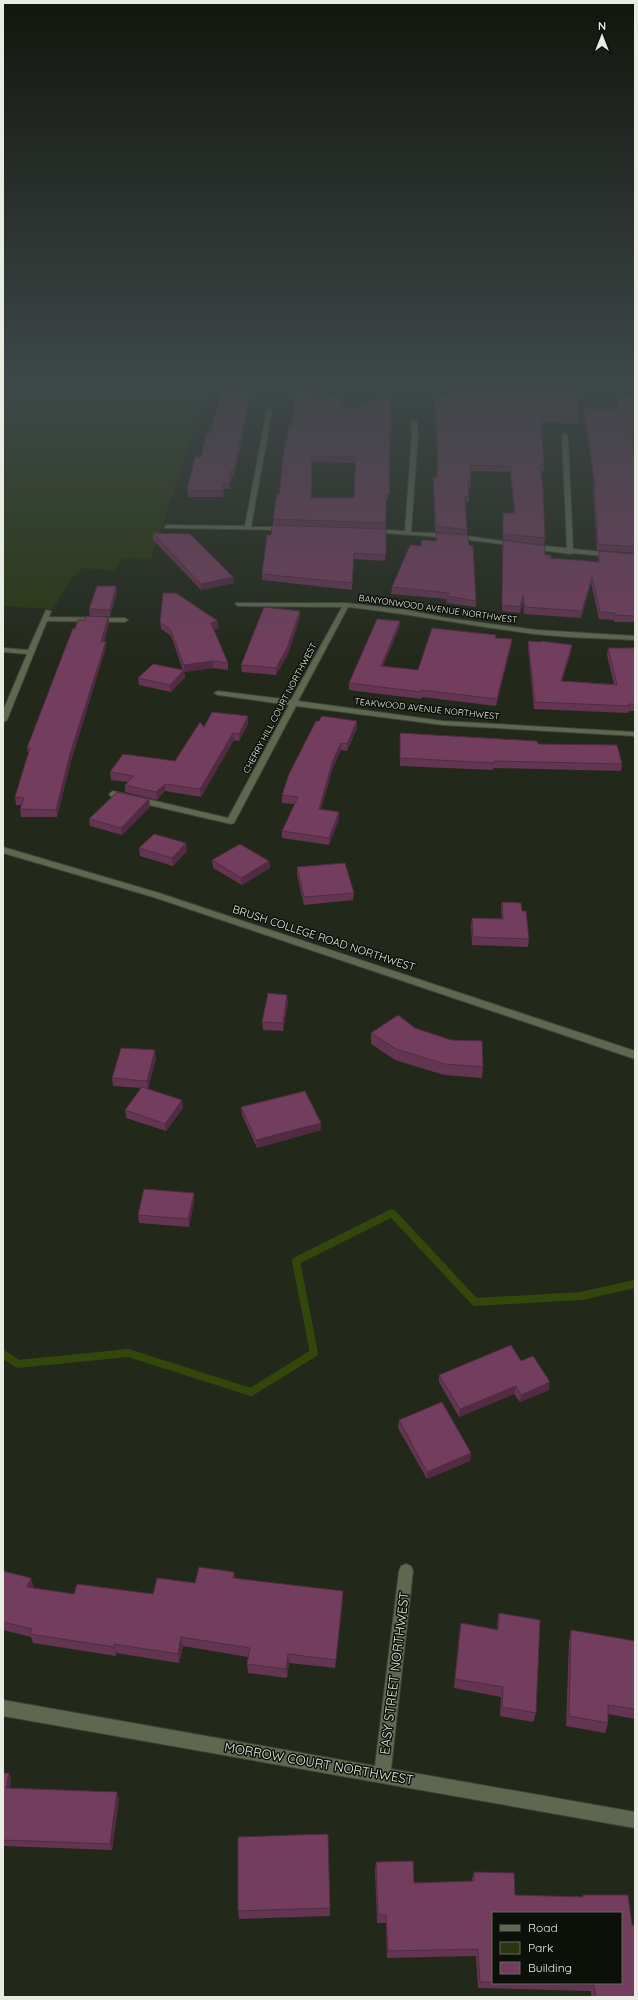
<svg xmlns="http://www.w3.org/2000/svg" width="638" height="2000" font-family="Quicksand,sans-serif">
<rect width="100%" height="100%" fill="#22281a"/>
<path fill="#293711" d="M3,382H210L151,559L122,558L116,571L83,568L71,579L53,609L3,606Z"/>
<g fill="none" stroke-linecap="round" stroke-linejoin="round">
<path stroke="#33460c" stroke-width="8" d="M3,1354L18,1364L128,1353L251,1392L314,1353L296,1261L392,1213L475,1302L581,1296L635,1284"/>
<g stroke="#3e4336" stroke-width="2">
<path id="minor" d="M525,382H620V384L617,386L528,384Z
M267,409L272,410L251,527H284L286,528V530L165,528V526L167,525L245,526Z
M414,420L417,422L418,433L411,532L453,534L516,543L518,544V546L453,538L370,532V530L372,529L405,531L412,433L411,422Z
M565,434L568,436L573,549L635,555V559L573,553L570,554L532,549L529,547L532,545L567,548L562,436Z
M236,603H346L407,610L447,618L537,630L635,636V640C602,638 568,638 535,634C472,626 411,614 348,607L298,701L443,721L635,732V736L443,725L296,706L234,823L231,824L110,796L109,794L113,791L228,818L289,705L218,695L214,693L218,691L291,700L342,607L238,606L235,604Z
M46,610L51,611L49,617L125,618L128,620L125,622L47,621L7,720L3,722V711L27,654L3,652V648L28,650Z
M3,847L159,893L635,1051V1059L153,897L3,853Z
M406,1564L411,1566L413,1571L391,1769L635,1812V1828L3,1716V1700L375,1766L399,1571L401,1566Z"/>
</g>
<use href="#minor" fill="#5e6850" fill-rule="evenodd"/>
</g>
<path fill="#633551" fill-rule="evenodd" d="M464,382H497V383L548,385L549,382H577L579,418L578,424L541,422L544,465V471H541L545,538L544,545L503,540V513H514L510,472L470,471L471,481V487H469V502H465L467,530V535L476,601V607L446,603L447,599L391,594L392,587L421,546L436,541V533H443L435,532L433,483V477H437V455L434,402V396H447L467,387Z
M250,394V400L234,476H232L230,489H224L223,497H188L187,490L210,433Z
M617,395L635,437H632L635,465V553L597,550L593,489L594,484L584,413V408L617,410Z
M391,397L388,501H386V529L273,525V519L279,494L292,425L320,398L349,409ZM312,462L355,463L354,498H311Z
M386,529L385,561L354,559L352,590L262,580V574Z
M153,533L233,577L234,583L201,590L153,540Z
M503,540L545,555H551L550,558L598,562V558L599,551L635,554V622H614V620L599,619L591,583L581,618L524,614L523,601L520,613L502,611Z
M116,586L117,593L110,616H90L89,609Z
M108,617L109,623L104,641L106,647L71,761L57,817H21L20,809L22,805H16L15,797L28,753L27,748L75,629Z
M300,617L288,654L276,675L242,672L241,665Z
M400,621L399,628L383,666L418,670L496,635L495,638L512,639L511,646L496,706L422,697L421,699L349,690V683Z
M160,622L219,628L213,629L228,663V670L213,668L184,672L185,677L171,692L139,685L138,678L183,670L171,636L161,629Z
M528,641L571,652L562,681L614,684L607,655L608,648H635V711H629L628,713L534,709L528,648Z
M248,716V724L239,741L234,740L201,797L165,791L157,800L125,792V785L128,782L111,780L110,772L175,761L204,727Z
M319,721H357V728L347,751L341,750L333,767L321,809L339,819L329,845L282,838V831L295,804L282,803V795Z
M400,733L538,744L622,764L621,771L493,768V770L400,766Z
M149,799L150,807L122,835L90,826L89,819Z
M186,843L187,851L173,866L140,856L139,848Z
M212,860L269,861L270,868L242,885L213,868Z
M297,867L354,893L353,900L304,905L297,875Z
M502,902L522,911L529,939L528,947L472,945L471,926L472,918L502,919L501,910Z
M288,1002L283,1031L263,1030L262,1022Z
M415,1028L483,1067L482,1078L444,1075L395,1060L371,1044V1033Z
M156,1058L148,1089L145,1088L183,1108L166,1131L126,1118L125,1110L141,1088L113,1086L112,1078Z
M241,1107L321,1123V1130L257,1148L242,1115Z
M194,1193V1201L189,1227L139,1223L138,1215Z
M521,1361L549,1390L520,1402L514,1394L459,1417L439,1382V1375Z
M399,1420L471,1453L470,1461L427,1479L398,1428Z
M3,1571L31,1578L33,1588L74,1594H153L195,1583L234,1572L235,1578L343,1600L335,1668L289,1663L287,1678L248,1673L247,1664L248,1657L183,1646L179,1663L116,1653V1656L33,1643L31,1637L3,1630Z
M499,1613L536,1713L533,1722L500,1716L501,1697L454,1688L459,1633L461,1623L497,1629V1623Z
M571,1630L635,1641V1719L608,1714V1723L605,1733L566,1726L569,1640Z
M3,1773H9L11,1779L10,1788L119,1799L112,1850L3,1846Z
M376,1862L414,1883L472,1881V1879L474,1872L515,1895L582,1897L583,1895L635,1997H591V1991L478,1988L476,1956L387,1958L386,1923H377L375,1870ZM493,1913L621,1983H493Z
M330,1908V1916L239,1919L238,1911Z"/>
<path fill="#502b42" d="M250,394V400L234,476V470Z
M635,431V437L631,438L632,432Z
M231,470L232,476L230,489L229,483Z
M224,483V489L223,497L222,491Z
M233,577L234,583L201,590V584Z
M592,577L591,583L581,618L582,611Z
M116,586L117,593L110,616V610Z
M523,595V601L520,613V607Z
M300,611V617L288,654L276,675V668Z
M108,617L109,623L101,649V642Z
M218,621L219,628L211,630V623Z
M400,621L399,628L380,673L381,666Z
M512,639L511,646L496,706L497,699Z
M106,641V647L71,761L57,817L56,810L70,754Z
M572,645L571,652L560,688L561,681Z
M213,661V668L184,672V665Z
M184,670L185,677L171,692L170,685Z
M248,716V724L239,741V734Z
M357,721V728L347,751V744Z
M233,733L234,740L201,797L200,789Z
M341,743V750L333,767L319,816V809L333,760Z
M165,784V791L157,800L156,792Z
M149,799L150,807L122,835L121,828Z
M339,812V819L329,845V838Z
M186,843L187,851L173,866L172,858Z
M269,861L270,868L242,885L241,878Z
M287,995L288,1002L283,1031V1023Z
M155,1050L156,1058L148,1089L147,1081Z
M182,1100L183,1108L166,1131L165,1124Z
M321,1123V1130L257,1148L256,1140Z
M194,1193V1201L189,1227L188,1219Z
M550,1382L549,1390L520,1402L521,1395Z
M516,1386L514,1394L459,1417L460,1409Z
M471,1453L470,1461L427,1479V1472Z
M31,1578L34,1587L30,1596L27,1587Z
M343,1591V1600L335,1668L336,1660Z
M181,1637L183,1646L179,1663L178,1654Z
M114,1644L116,1653V1656L114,1647Z
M288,1654L289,1663L287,1678L286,1669Z
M9,1773L11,1779L9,1794L6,1788Z
M117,1792L119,1799L112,1850L110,1844Z"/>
<path fill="#733e5e" stroke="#502b42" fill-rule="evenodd" d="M450,382H460L473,391L468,382H497V383L550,385L549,382H577L579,418L541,416L544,465H540L543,489L545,538L503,534V513H515L510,466L470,465L471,481H468L469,496H465L467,530L436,526L433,477H437L438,449L434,396H447Z
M230,390L250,394L234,470H231L229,483H224L222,491L187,490L195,457H201L207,433H210L221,395Z
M310,390L320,398L334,396L349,409L381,397H391L389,495H386V523L273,519L277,494H279L285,442H286L289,425H292L295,392ZM312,456L356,457L354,498H311Z
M617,395L635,396V431L632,432L635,465V547L598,544L594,483H595L584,408L619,410Z
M272,525L386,529V555L354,553L352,583L262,574L267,535H271Z
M153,533L190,534L233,577L201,584Z
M436,533L468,535L469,545L473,546L476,601L447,596L449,593L392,587L410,545L421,546L422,540L437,541Z
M503,540L545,546V555H551L550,558L600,562L599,551L635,554V616L615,615V613L600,612L592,577L582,611L525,607L523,595L520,607L502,605Z
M97,586H116L110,610L89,609Z
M163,593H176L218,621L211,623L228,663L213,661L184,665L170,629L160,622Z
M264,607L300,611L287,648L276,668L241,665Z
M86,616L108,617L101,642L106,641L70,754L56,810L20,809L24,798L15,797L30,748H27L73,628L75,629L78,620H85Z
M377,619L400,621L381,666L418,670L432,628L496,635L495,638L512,639L497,699L422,690L421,692L349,683Z
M528,641L541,642V641L572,645L561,681L617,685L608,648H635V704H629V706L535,702Z
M153,664L184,670L170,685L138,678Z
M212,712L248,716L239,734L233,733L200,789L165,784L156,792L125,785L134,776L110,772L123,754L175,761L200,722L204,727Z
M322,716L357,721L347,744L341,743L333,760L319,809L339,812L329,838L282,831L298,797L282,795L289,774L316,721H319Z
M400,733L537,741L538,744L617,745L622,764L494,761V763L400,758Z
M117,792L149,799L121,828L89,819Z
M154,834L186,843L172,858L139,848Z
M240,844L269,861L241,878L212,860Z
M345,863L354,893L304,897L297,867Z
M502,902L521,903L522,911H526L529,939L473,937L472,918L503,919Z
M268,993L287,995L283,1023L262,1022Z
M398,1015L415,1028L451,1040L482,1041L483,1067L445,1064L396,1049L371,1033Z
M121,1048L155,1050L147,1081L112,1078Z
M142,1087L182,1100L165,1124L125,1110Z
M305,1091L321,1123L256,1140L241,1107Z
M144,1189L194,1193L188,1219L138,1215Z
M511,1345L521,1361L533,1356L550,1382L521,1395L516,1386L460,1409L439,1375Z
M442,1402L471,1453L427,1472L399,1420Z
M199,1567L234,1572L233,1578L343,1591L336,1660L288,1654L286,1669L247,1664L250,1648L181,1637L178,1654L114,1644V1647L30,1634L32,1629L3,1622V1571L31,1578L27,1587L74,1594L77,1584L153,1594L157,1578L195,1583Z
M499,1613L540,1620L536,1713L502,1707L503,1687L455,1679L461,1623L498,1630Z
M571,1630L635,1641V1709L608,1705V1723L569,1716Z
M3,1773H9L6,1788L117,1792L110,1844L3,1840Z
M328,1834L330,1908L238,1911V1837Z
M413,1861L414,1883L474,1881V1872L514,1873L515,1895L583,1897V1895H628L632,1925H635V1997H596L594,1985L525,1983H621V1913H493V1982H480L478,1949L388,1951L386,1915H378L376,1862Z"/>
<linearGradient id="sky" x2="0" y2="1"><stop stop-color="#13160e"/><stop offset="0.58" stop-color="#3e4849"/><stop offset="1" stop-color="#3e4849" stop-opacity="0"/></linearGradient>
<rect width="638" height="662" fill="url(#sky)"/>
<g text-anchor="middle" stroke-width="3" stroke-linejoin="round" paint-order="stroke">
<g font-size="9" fill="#e8ece3" stroke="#0d1009">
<text transform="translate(438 609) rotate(8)" y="3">BANYONWOOD AVENUE NORTHWEST</text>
<text transform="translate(280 708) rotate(-62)" y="3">CHERRY HILL COURT NORTHWEST</text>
<text transform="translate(427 709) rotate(6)" y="3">TEAKWOOD AVENUE NORTHWEST</text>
</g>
<g font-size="11" fill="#e8ece3" stroke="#0d1009">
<text transform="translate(324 938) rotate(18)" y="4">BRUSH COLLEGE ROAD NORTHWEST</text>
</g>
<g font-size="13" fill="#e8ece3" stroke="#0d1009">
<text transform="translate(394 1673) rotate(-83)" y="5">EASY STREET NORTHWEST</text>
<text transform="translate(319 1763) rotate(10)" y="5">MORROW COURT NORTHWEST</text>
</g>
</g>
<rect width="638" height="2000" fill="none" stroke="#e8ece3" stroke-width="8"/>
<rect x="492" y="1912" width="130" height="72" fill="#0d1009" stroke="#656860"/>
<rect x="500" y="1925" width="20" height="6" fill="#5e6850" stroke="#656860"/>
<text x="528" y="1932" font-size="12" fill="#e8ece3">Road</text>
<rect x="500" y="1942" width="20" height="12" fill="#293711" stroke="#656860"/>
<text x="528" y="1952" font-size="12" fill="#e8ece3">Park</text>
<rect x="500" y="1962" width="20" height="12" fill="#733e5e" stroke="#656860"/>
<text x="528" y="1972" font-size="12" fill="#e8ece3">Building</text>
<g transform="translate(602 36)" stroke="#0d1009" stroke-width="3" paint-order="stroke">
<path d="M0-3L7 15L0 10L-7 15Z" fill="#e8ece3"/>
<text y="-6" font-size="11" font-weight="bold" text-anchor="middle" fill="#e8ece3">N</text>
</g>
</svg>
